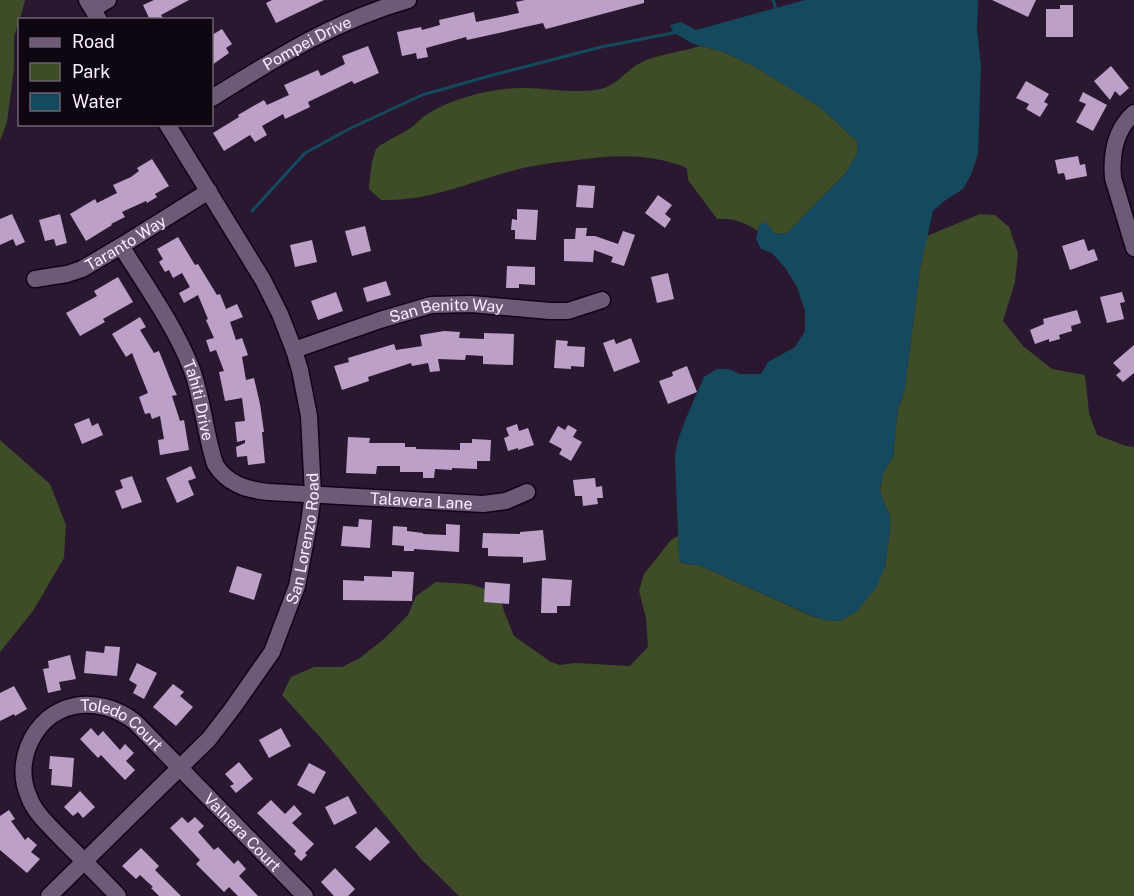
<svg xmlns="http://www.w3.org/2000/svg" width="1134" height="896" font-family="'Public Sans',sans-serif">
<rect width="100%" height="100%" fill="#2a1830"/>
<path fill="#3e4d27" d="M0,0H25L20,19L14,36V68L7,122L0,141Z
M700,46L721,51L754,66L788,87L820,107L858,142L857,154L845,174L787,233L775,234L759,225L758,231C743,222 734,218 717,219L688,180L687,168C649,152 609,155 569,161C551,163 533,165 515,170C470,182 428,202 381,200L369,189C370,179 371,157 377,148C382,143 402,134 409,129C414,126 418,121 423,117C450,98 494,87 527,88C552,89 576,94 601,89C618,85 627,69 642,62C659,54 682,52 700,46Z
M980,214L995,215L1009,227L1018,253L1015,282L1003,321L1023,346L1052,369L1085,375L1089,413L1097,435L1126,446L1134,447V896H459L421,859L328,746L282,695L291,677L314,667H342L360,658L385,638L408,615L416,596L436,582L469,584L499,593L504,611L514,636L551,662L560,665L575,663L630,666L648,647L646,618L639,591L644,574L671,540L678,536L680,562L687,564L699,565L814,617L826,620L840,621L885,567L890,530V516L883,501L880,490L883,473L893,457L898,408L902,399L905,386L920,269L927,236Z
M0,440L50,484L66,525L64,558L33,611L0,652Z"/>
<path fill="#15495e" d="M805,0H978L977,31L981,65L978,154L971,175L963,189L943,202L933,211L920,269L905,387L902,399L898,408L893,457L883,473L880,490L883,501L890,516V530L885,567L876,588L856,612L840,621L826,620L815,617L699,565L687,564L679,561L675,455L678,440L686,418L704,377L717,369H728L740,374H761L768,362L795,347L805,331V311L797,287L786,269L772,253L761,249L756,239L759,225L766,222L775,234L787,233L845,174L857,154L858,142L820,107L754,66L721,51L693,44L673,32L670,25L681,22L696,30Z"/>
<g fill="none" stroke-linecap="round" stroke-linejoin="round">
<path stroke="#15495e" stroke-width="3" d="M773,0L776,9
M252,211L305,153L351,128L422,95L493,75L601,47L678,32"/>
</g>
<path fill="#bda0c8" d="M154,0H189L161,15L164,20H150L143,5Z
M272,0H324L276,23L266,3Z
M525,0H644V3L546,29L545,28L543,23L467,40L466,37L426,48L428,57L417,59L416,53L402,56L397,32L421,27L422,30L440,25L439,20L474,12L476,22L519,13L516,2Z
M992,0H1036L1028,17Z
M1060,5H1073V37H1046V9H1060Z
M222,29L232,44L226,48L229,53L212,65V35Z
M368,46L379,73L354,84L352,81L308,102L310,107L285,119L283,114L262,126L267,135L255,142L250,135L224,151L213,133L239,117L238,115L264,100L267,105L289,95L284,85L318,70L321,76L345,64L342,56Z
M1111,66L1129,88L1120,96L1115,91L1110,100L1094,81Z
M1026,81L1049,94L1044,102L1048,104L1040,117L1026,109L1029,104L1016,98Z
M1083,92L1107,105L1093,131L1076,122L1086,104L1079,101Z
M1078,156L1080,165L1085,164L1087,176L1066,180L1064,173L1058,174L1055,160Z
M152,159L169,186L155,194L157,197L147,203L146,201L122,212L125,217L111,224L112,225L86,241L70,214L95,199L97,203L117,193L113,185L131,177L139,171L137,168Z
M578,185L595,186L593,208L576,207Z
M658,195L672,205L665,214L671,219L665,228L645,213Z
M517,209L538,210L536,240L515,239V230H511L512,219L517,220Z
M12,214L25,242L16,246L13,239L0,245V219Z
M60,214L67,243L56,246L54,239L45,241L39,220Z
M365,226L371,251L352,256L345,231Z
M576,228H587L586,236H595L618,244L623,231L635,235L624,266L611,262L613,257L594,250L593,262L564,261V239H575Z
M178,237L195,265L198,264L217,295L220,294L226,309L237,304L243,317L230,322L236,340L242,338L248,355L242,357L246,380L254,378L260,404L264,432H262L265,463L248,465L247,456L237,457L236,447L245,443V440L237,442L235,422L245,421L242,398L225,401L219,372L224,371L216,350L210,352L206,340L214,338L206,320L208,319L198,295L184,303L179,293L190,287L182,273L173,278L169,270L165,272L159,262L163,259L157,249Z
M1084,239L1088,251L1094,249L1098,260L1070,270L1062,246Z
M312,240L317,262L295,267L290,245Z
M507,266L535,267V285L519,284V288H506Z
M668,273L674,299L657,303L651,277Z
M118,277L133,302L103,319L105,322L80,336L66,313L97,296L94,291Z
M386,281L391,295L367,302L363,288Z
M336,292L343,311L318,320L311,301Z
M1122,292L1125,302L1120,303L1124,319L1107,323L1100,297Z
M1077,310L1081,323L1071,326L1072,331L1059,335L1060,339L1049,342V339L1035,344L1030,330L1044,324L1043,319Z
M140,317L146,327L140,330L154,353L159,351L174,389L177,395L172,396L180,421L184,420L189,450L160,455L158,440L164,439L160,416L152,419L150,413L145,414L139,397L148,393L132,353L126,357L112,334Z
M444,331L460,332L459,338L484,339V333L514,334L513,365L483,364V356L466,355L465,360L438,359L440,371L430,372L428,363L412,366L411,363L368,377L369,381L342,390L334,366L349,362L348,358L394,344L396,350L422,346L420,335Z
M631,338L640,362L614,372L603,343L614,339L616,344Z
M556,340L568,341L567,346L585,347L584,367L571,366V369L554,368Z
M1134,345V373L1123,382L1116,375L1121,371L1113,363Z
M687,366L697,392L668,404L659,381L673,376L672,372Z
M89,418L92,426L98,423L103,435L82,444L74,424Z
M517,424L519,431L528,428L534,445L518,450V448L508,451L504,438L509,436L506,428Z
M568,425L577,430L573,437L582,442L571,461L559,454L562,449L549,442L558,426L565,430Z
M348,437L370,438L369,443H405V447H416V449L460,450V443H472V439L491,440L490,461H477V469L452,468V470L435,469L434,478H423V472H400V466H377L376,474L346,473Z
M191,466L196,478L188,481L194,495L177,503L166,478Z
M132,476L142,502L122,509L115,491L123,488L120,480Z
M595,478L596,487L602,486L603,498H597L598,504L583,506L582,496H575L573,480Z
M359,519L372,520L370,548L341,546L343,526L358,527Z
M446,524L460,525L459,552L414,549V551H404V546L392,545L393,526L407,527V531L423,533V534L446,535Z
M543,530L546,560L523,563V557L488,556V548H482L483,533L520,534V532Z
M237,566L262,574L254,600L229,592Z
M392,571L414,572L412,601L343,600V580L364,581V576L392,577Z
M542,578L572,580L570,606H557V613H541Z
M485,582L510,584L509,604L484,602Z
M105,646L120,647L117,676L84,673L86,651L104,653Z
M70,655L76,679L59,682L61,690L48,693L43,669L49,668L48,661Z
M137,663L157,673L144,699L133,693L137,685L129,680Z
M173,684L184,692L180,696L193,707L176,726L153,707Z
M14,686L27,709L15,716L14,714L0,721V693Z
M91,728L98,736L103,731L120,750L125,744L134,753L126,761L135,770L125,780L101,755L98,758L80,739Z
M281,728L291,746L269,758L259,740Z
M50,756L74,758L72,787L51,785L52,769H49Z
M239,762L253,779L236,793L230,786L234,784L225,774Z
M309,763L326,772L314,794L297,785Z
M80,791L95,807L83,818L78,812L73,816L64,807Z
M348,796L357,813L334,825L325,807Z
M271,800L285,814L294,805L302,814L292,823L314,844L305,853L307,855L301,861L294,854L296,851L257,813Z
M9,810L15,819L11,821L25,840L28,837L37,845L31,852L40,859L27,873L0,850V816Z
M182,817L188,823L195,817L204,826L198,832L214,850L218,847L234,864L238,860L246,869L239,876L258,896H238L229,887L224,892L196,864L200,860L170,828Z
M376,827L390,842L370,861L355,847Z
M141,848L159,866L155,870L181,896H159L151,888L153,887L140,875L136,879L122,866Z
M335,868L355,889L348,896H334L321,882Z"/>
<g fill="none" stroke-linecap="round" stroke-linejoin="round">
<g stroke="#120317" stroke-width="19">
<g id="minor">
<path d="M87,0L99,20"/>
<path d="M93,9L108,0"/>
<path id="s1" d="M212,98C276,58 334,21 408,0"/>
<path d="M1134,113C1115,130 1111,154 1113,178L1134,248"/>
<path id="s2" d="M121,246C146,286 175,326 192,370C203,401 205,433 215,464C227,484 247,490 269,492L483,504L506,501L527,492"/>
<path id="s3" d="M35,279L67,274L82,269L121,246L209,191"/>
<path id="s4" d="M294,350L380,320L431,305L471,304L550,311H568L602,300"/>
<path id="s5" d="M49,896L209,739L232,709L272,652L297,586L309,523L313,494L309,416L300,370L294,350L280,314L263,280L167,124"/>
<path id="s6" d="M118,896C100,877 82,859 63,840C51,827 35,814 29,797C22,781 22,763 28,747C47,700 97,693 135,722L305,896"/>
</g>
</g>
<use href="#minor" stroke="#6e5a76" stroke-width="16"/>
</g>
<g text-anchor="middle" stroke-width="6" stroke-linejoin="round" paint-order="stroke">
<g font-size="16" fill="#f9edfe" stroke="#0e0711">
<text dy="6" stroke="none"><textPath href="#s1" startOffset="110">Pompei Drive</textPath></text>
<text dy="6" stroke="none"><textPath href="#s3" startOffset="99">Taranto Way</textPath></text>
<text dy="6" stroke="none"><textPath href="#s4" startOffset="159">San Benito Way</textPath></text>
<text dy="6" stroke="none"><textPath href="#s2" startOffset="174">Tahiti Drive</textPath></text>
<text dy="6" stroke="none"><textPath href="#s2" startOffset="456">Talavera Lane</textPath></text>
<text dy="6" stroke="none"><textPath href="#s5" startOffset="450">San Lorenzo Road</textPath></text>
<text dy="6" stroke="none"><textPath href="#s6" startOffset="303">Toledo Court</textPath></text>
<text dy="6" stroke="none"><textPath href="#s6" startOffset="468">Valnera Court</textPath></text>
</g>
</g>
<rect x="18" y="18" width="195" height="108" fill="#0e0711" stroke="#6c6370" stroke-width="1.5"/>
<rect x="30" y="38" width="30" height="9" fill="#6e5a76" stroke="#6c6370" stroke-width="1.5"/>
<text x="72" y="48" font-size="18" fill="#f9edfe">Road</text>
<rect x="30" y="63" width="30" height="18" fill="#3e4d27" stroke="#6c6370" stroke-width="1.5"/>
<text x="72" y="78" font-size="18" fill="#f9edfe">Park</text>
<rect x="30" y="93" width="30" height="18" fill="#15495e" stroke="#6c6370" stroke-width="1.5"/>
<text x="72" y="108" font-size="18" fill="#f9edfe">Water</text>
</svg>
